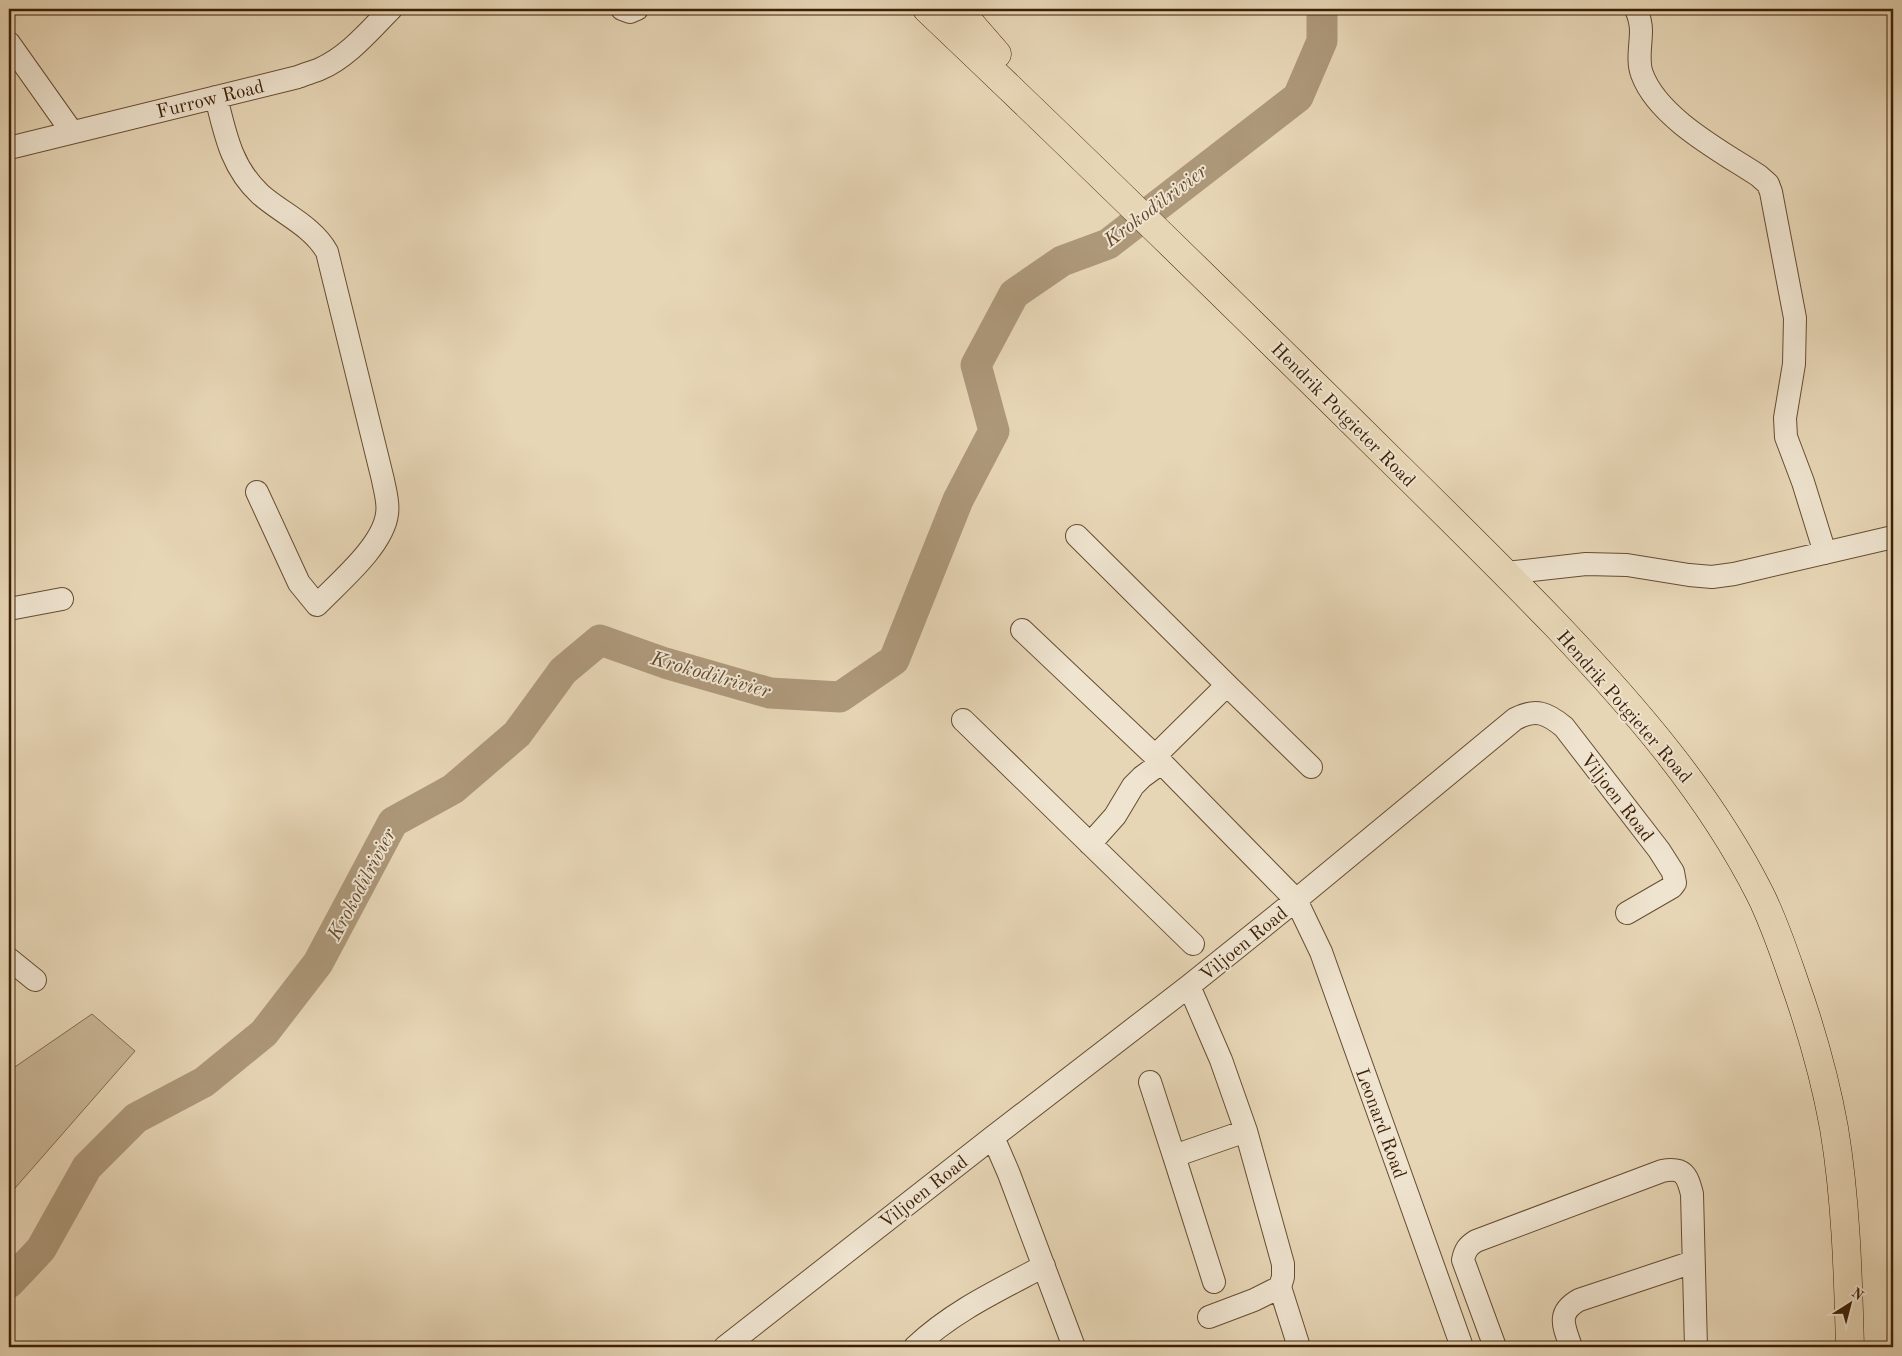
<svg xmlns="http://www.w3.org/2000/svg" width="1902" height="1356" font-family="'Old Standard TT',serif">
<rect width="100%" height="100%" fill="#e7d6b6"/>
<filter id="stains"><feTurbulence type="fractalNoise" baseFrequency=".004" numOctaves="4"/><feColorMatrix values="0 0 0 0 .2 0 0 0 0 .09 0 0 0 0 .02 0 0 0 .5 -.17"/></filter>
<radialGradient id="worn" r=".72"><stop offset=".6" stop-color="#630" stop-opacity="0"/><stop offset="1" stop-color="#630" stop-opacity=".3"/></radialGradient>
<path fill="#cab798" stroke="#836b4e" d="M92,1014L135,1051L9,1195V1071Z"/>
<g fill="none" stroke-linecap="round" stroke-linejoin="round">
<path stroke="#ad987a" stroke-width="31" d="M9,1283L41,1249L87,1167L136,1118L204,1082L264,1033L318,963L393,822L453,789L517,734L563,671L600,640L665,663L770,693L840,697L894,660L958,500L994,431L976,365L1014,294L1062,261L1108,244L1298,97L1322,41V9"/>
<g stroke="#674d31" stroke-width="24">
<path id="minor" d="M622,9L630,12L637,9
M1636,9C1639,16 1641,24 1641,31C1641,45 1637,61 1642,74C1658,118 1721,151 1759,176L1768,184L1771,192L1795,318L1794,364L1785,418L1786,437L1803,482L1825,553
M9,43L72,132
M216,97C225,133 231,167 260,194C281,213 313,226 327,252L383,480C385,491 389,503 387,514C383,546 339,582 317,605L299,583L257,492
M9,148L298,77C305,74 313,72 320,69C348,57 370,30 391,9
M1077,536L1227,685
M1506,573L1586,564L1627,565L1689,575L1712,577L1734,574L1893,537
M9,609L62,599
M1022,630L1155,756L1296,900L1321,952L1462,1347
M963,720L1193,944
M1155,756L1227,685L1311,767
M1090,844L1115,816L1133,786L1142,777L1161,763
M9,959L35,980
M1189,986L1221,1060L1246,1131L1283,1264V1277L1280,1287L1254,1300L1209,1317
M1150,1082L1174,1156L1246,1131
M993,1137L1009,1174L1074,1347
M1174,1156L1214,1282
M1280,1287L1299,1347
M725,1347L993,1137L1189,986L1296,900L1515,719C1536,708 1547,713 1564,727L1659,850L1673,872L1675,883L1672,887L1627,913
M915,1347C953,1311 999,1290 1044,1266
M1495,1347L1463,1260C1465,1250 1468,1246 1476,1241L1662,1171C1683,1167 1687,1174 1692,1194L1696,1347
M1571,1347C1564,1326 1556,1313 1579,1300L1693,1262"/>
</g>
<g stroke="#3c1f05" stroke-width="29">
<path id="major" d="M927,9C1083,157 1236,307 1389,458C1445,513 1501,568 1556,625C1634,707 1709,793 1760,894C1774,922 1784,952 1794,981C1811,1029 1825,1078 1834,1128C1846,1200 1848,1274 1850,1347
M958,9L997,54"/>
</g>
<path stroke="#3c1f05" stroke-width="3" stroke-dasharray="4 2.5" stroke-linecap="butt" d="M9,1092L11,1103L9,1110"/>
<use href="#minor" stroke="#efe4d0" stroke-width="22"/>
<use href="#major" stroke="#e7d6b6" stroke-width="28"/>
</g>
<g text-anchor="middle" stroke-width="4" stroke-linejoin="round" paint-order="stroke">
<g font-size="19" fill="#3c1f05" stroke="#efe4d0">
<text transform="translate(210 98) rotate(-14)" y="7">Furrow Road</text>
<text transform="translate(1344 414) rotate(45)" y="7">Hendrik Potgieter Road</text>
<text transform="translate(1625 706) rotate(49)" y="7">Hendrik Potgieter Road</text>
<text transform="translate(1618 797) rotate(52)" y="7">Viljoen Road</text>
<text transform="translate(1243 943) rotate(-39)" y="7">Viljoen Road</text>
<text transform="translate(1382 1123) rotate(70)" y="7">Leonard Road</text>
<text transform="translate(923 1191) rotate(-38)" y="7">Viljoen Road</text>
</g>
<g font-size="20" font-style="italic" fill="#64492e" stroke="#efe4d0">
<text transform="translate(1155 205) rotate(-37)" y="7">Krokodilrivier</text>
<text transform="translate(711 674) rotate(16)" y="7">Krokodilrivier</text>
<text transform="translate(361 884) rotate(-62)" y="7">Krokodilrivier</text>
</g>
</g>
<rect width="1902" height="1356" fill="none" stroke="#e7d6b6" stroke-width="30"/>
<rect x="10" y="10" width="1882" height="1336" fill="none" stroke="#3c1f05" stroke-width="2.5"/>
<rect x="15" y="15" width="1872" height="1326" fill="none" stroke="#3c1f05"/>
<g transform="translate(1850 1304) rotate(36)" stroke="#efe4d0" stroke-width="4" paint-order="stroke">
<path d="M0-4L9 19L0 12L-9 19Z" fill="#3c1f05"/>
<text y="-8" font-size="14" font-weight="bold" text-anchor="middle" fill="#3c1f05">N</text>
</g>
<rect width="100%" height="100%" filter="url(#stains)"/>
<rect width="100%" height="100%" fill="url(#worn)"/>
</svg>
